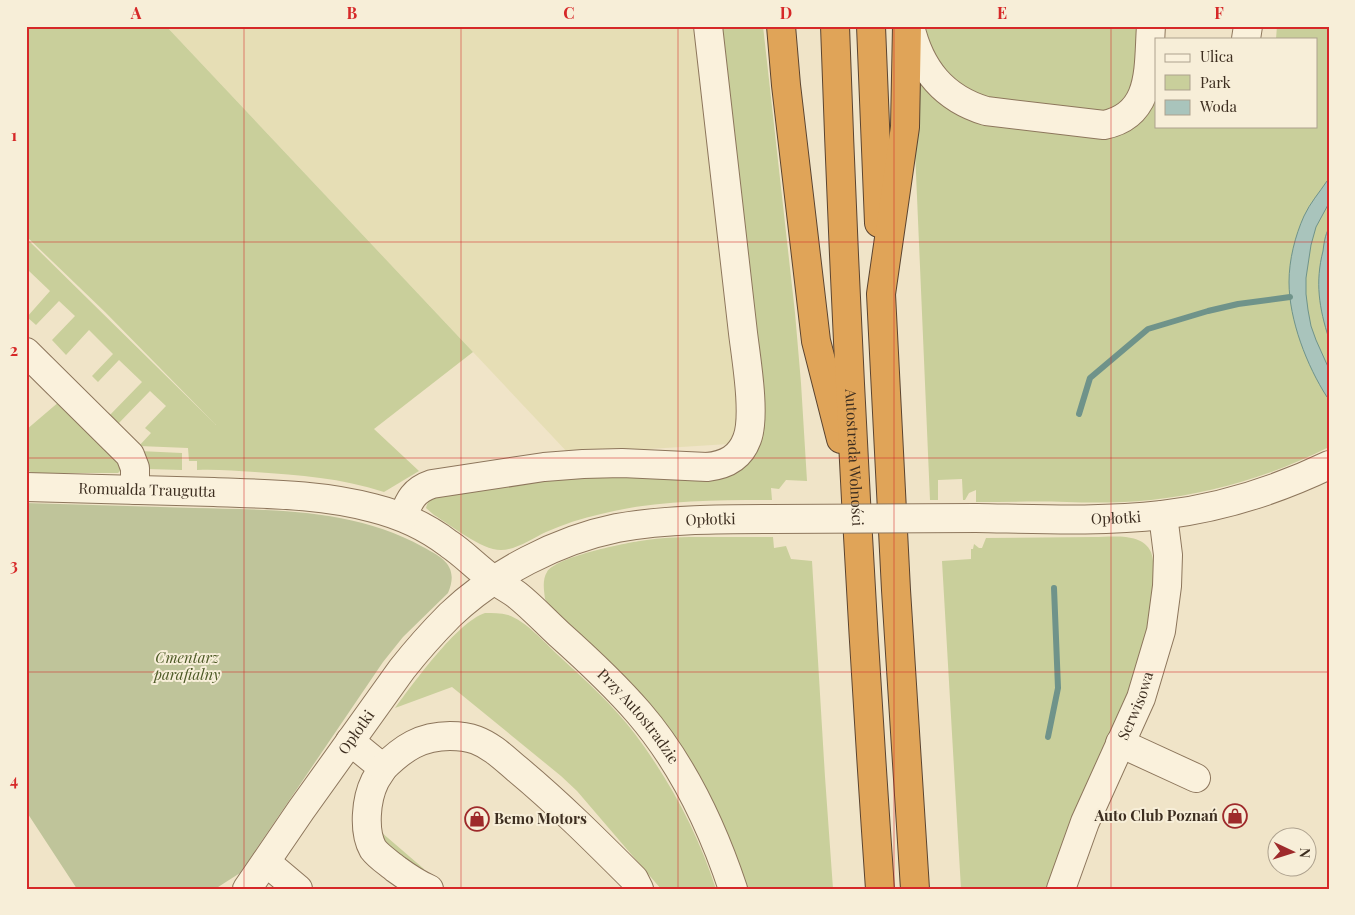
<svg xmlns="http://www.w3.org/2000/svg" width="1355" height="915" font-family="'Playfair Display',serif">
<rect width="100%" height="100%" fill="#f0e4c8"/>
<path fill="#e6deb5" d="M166,26H696L737,403L736,426L729,444L569,454Z"/>
<path fill="#c9cf9b" d="M26,26H166L473,352L374,429L419,471L384,492C341,478 300,475 255,472C235,471 216,469 197,470V461H189L188,448L139,446L151,433L145,428L166,406L150,391L117,425L108,417L142,382L119,360L98,382L92,376L113,354L89,330L66,355L52,340L75,316L59,301L36,325L27,317L50,291L29,271L26,274V238L216,425L105,312L26,236Z
M716,26H763L795,313L801,383L807,481L786,480L779,489L771,488L772,500C715,500 656,500 601,514C582,518 564,524 546,532C533,538 516,550 501,550C481,550 451,525 434,515L426,508C428,498 437,495 445,490L749,457Z
M925,26H1140L1142,76L1113,113L982,101L938,70Z
M1277,26H1329V447C1274,475 1213,493 1151,500C1123,503 1095,503 1067,502C1037,501 1006,502 976,502V490L969,493L965,500H963L962,479L938,480V500H930L915,150L919,79L1083,131L1156,87V126H1316V39H1276Z
M60,401L124,467L118,473H33L26,470V430Z
M139,451L182,453V470L147,469Z
M706,537H773L774,548L786,546L791,559L812,561L825,777L833,889H744L741,880L545,599C544,590 542,580 547,572C556,557 621,544 640,541C662,537 684,537 706,537Z
M1094,537C1112,537 1142,532 1151,552C1153,557 1153,563 1154,568L1158,569L1142,662L1051,889H961L942,561L971,559V549H973L974,544L979,548H982L986,538Z
M485,613C492,613 501,613 508,615C526,621 544,642 558,655C585,680 613,705 635,734C670,781 698,833 716,889H661L577,791L561,776L452,687L395,708C413,684 457,622 485,613Z
M381,832L424,869L418,876L385,849Z"/>
<path fill="#bfc49a" d="M26,503C82,505 138,506 194,508C271,510 354,508 423,547C444,558 459,567 448,593L403,637L383,662L240,873L215,889H77L26,811Z"/>
<path fill="#a9c4bc" stroke="#6f938a" d="M1327,181L1329,182V203L1316,227L1311,245L1306,278V294L1308,310L1311,326L1316,340L1329,369V396L1327,397C1307,366 1289,320 1289,282C1289,260 1295,236 1304,216C1310,203 1319,193 1327,181Z
M1329,228V339C1319,308 1315,282 1323,251C1324,243 1325,235 1329,228Z"/>
<g fill="none" stroke-linecap="round" stroke-linejoin="round">
<path stroke="#6f938a" stroke-width="6" d="M1079,414L1090,378L1148,329L1208,311L1238,304L1290,297
M1048,737L1058,688L1054,588"/>
<g stroke="#8d765c" stroke-width="30">
<g id="minor">
<path d="M910,26C920,69 943,98 986,111L1104,125C1154,115 1148,66 1151,26"/>
<path d="M1246,39L1248,26"/>
<path d="M26,352L130,455L135,468V490"/>
<path id="s1" d="M26,487C89,489 151,490 214,492C267,494 321,494 373,508C401,515 427,527 449,544C464,554 476,567 491,578C499,584 509,589 517,595C532,607 545,621 559,634C587,659 614,684 639,713C682,763 712,826 733,889"/>
<path d="M403,517C409,500 414,490 432,484L544,467L583,464L622,463L707,467C726,465 740,458 747,439C756,416 746,358 743,333C732,230 720,128 708,26"/>
<path id="s2" d="M976,518C1038,519 1101,522 1162,515C1220,508 1277,490 1329,465"/>
<path d="M350,741L383,768C381,772 377,777 375,781C366,799 363,831 373,849C379,857 389,863 396,869C407,877 417,884 429,889"/>
<path d="M1120,743L1196,778"/>
<path d="M383,768C403,748 421,736 450,736C459,736 468,737 476,740C492,746 504,758 517,769C558,803 596,841 634,879L639,889"/>
<path d="M266,862L298,889"/>
<path id="s3" d="M247,889L301,810L402,669C417,650 433,632 450,615C494,573 558,540 617,528C668,519 721,519 772,519"/>
<path id="s4" d="M1061,889L1085,822L1141,698L1161,631L1167,586L1168,555L1163,515"/>
</g>
</g>
<g stroke="#5b4430" stroke-width="30">
<g id="highway">
<path d="M781,26L786,85L816,341L841,439"/>
<path id="s5" d="M835,26C845,314 860,602 880,889"/>
<path d="M871,26L879,223"/>
<path d="M907,26L905,127L881,294L896,590L915,889"/>
</g>
</g>
<use href="#minor" stroke="#faf1dc" stroke-width="28"/>
<use href="#highway" stroke="#e0a458" stroke-width="28"/>
<g stroke="#8d765c" stroke-width="30" stroke-linecap="butt">
<path id="minor-bridge" d="M772,519L976,518"/>
</g>
<use href="#minor-bridge" stroke="#faf1dc" stroke-width="28"/>
</g>
<path fill="none" stroke="#d62828" stroke-width="1" stroke-opacity="0.55" d="M244,26V889M461,26V889M678,26V889M894,26V889M1111,26V889M26,242H1329M26,458H1329M26,672H1329"/>
<defs>
<g id="shop-ring" transform="scale(1.25)"><circle r="9.5" fill="#f7eed8" stroke="#9e2a2b" stroke-width="1.5"/><path d="M-5-2.5h2.3a2.7 3.5 0 0 1 5.4 0H5L5.5 6h-11ZM-1.5-2.5h3a1.5 2.3 0 0 0-3 0Z" fill="#9e2a2b"/></g>
</defs>
<g fill-rule="evenodd">
<use href="#shop-ring" x="1235" y="816"/>
<use href="#shop-ring" x="477" y="819"/>
</g>
<g text-anchor="middle" stroke-width="4" stroke-linejoin="round" paint-order="stroke">
<g font-size="15" fill="#3d2e20" stroke="#f7eed8">
<text dy="5" stroke="none"><textPath href="#s5" startOffset="432">Autostrada Wolności</textPath></text>
<text dy="5" stroke="none"><textPath href="#s1" startOffset="121">Romualda Traugutta</textPath></text>
<text dy="5" stroke="none"><textPath href="#s2" startOffset="140">Opłotki</textPath></text>
<text dy="5" stroke="none"><textPath href="#s3" startOffset="626">Opłotki</textPath></text>
<text dy="5" stroke="none"><textPath href="#s4" startOffset="198">Serwisowa</textPath></text>
<text dy="5" stroke="none"><textPath href="#s1" startOffset="690">Przy Autostradzie</textPath></text>
<text dy="5" stroke="none"><textPath href="#s3" startOffset="191">Opłotki</textPath></text>
</g>
<g font-size="15" font-style="italic" fill="#4d5a26" stroke="#f7eed8">
<text x="187" y="663">Cmentarz<tspan x="187" dy="17">parafialny</tspan></text>
</g>
<g font-size="15" font-weight="bold" fill="#3d2e20" stroke="#f7eed8" text-anchor="end">
<text x="1218" y="821">Auto Club Poznań</text>
<text x="494" y="824" text-anchor="start">Bemo Motors</text>
</g>
</g>
<rect width="1355" height="915" fill="none" stroke="#f7eed8" stroke-width="55"/>
<rect x="1155" y="38" width="162" height="90" fill="#f7eed8" stroke="#ada18e"/>
<rect x="1165" y="54" width="25" height="8" fill="#faf1dc" stroke="#ada18e"/>
<text x="1200" y="62" font-size="15" fill="#3d2e20">Ulica</text>
<rect x="1165" y="75" width="25" height="15" fill="#c9cf9b" stroke="#ada18e"/>
<text x="1200" y="88" font-size="15" fill="#3d2e20">Park</text>
<rect x="1165" y="100" width="25" height="15" fill="#a9c4bc" stroke="#ada18e"/>
<text x="1200" y="112" font-size="15" fill="#3d2e20">Woda</text>
<g transform="translate(1292 852) rotate(94)"><circle r="24" fill="#f7eed8" stroke="#ada18e"/>
<path d="M0-4L9 19L0 12L-9 19Z" fill="#9e2a2b"/>
<text y="-8" font-size="14" font-weight="bold" text-anchor="middle" fill="#3d2e20">N</text>
</g>
<rect x="28" y="28" width="1300" height="860" fill="none" stroke="#d62828" stroke-width="2"/>
<g font-size="16" text-anchor="middle" font-weight="bold" fill="#d62828">
<text x="136" y="19">A</text>
<text x="352" y="19">B</text>
<text x="569" y="19">C</text>
<text x="786" y="19">D</text>
<text x="1002" y="19">E</text>
<text x="1219" y="19">F</text>
<text x="14" y="141">1</text>
<text x="14" y="356">2</text>
<text x="14" y="571">3</text>
<text x="14" y="786">4</text>
</g>
</svg>
